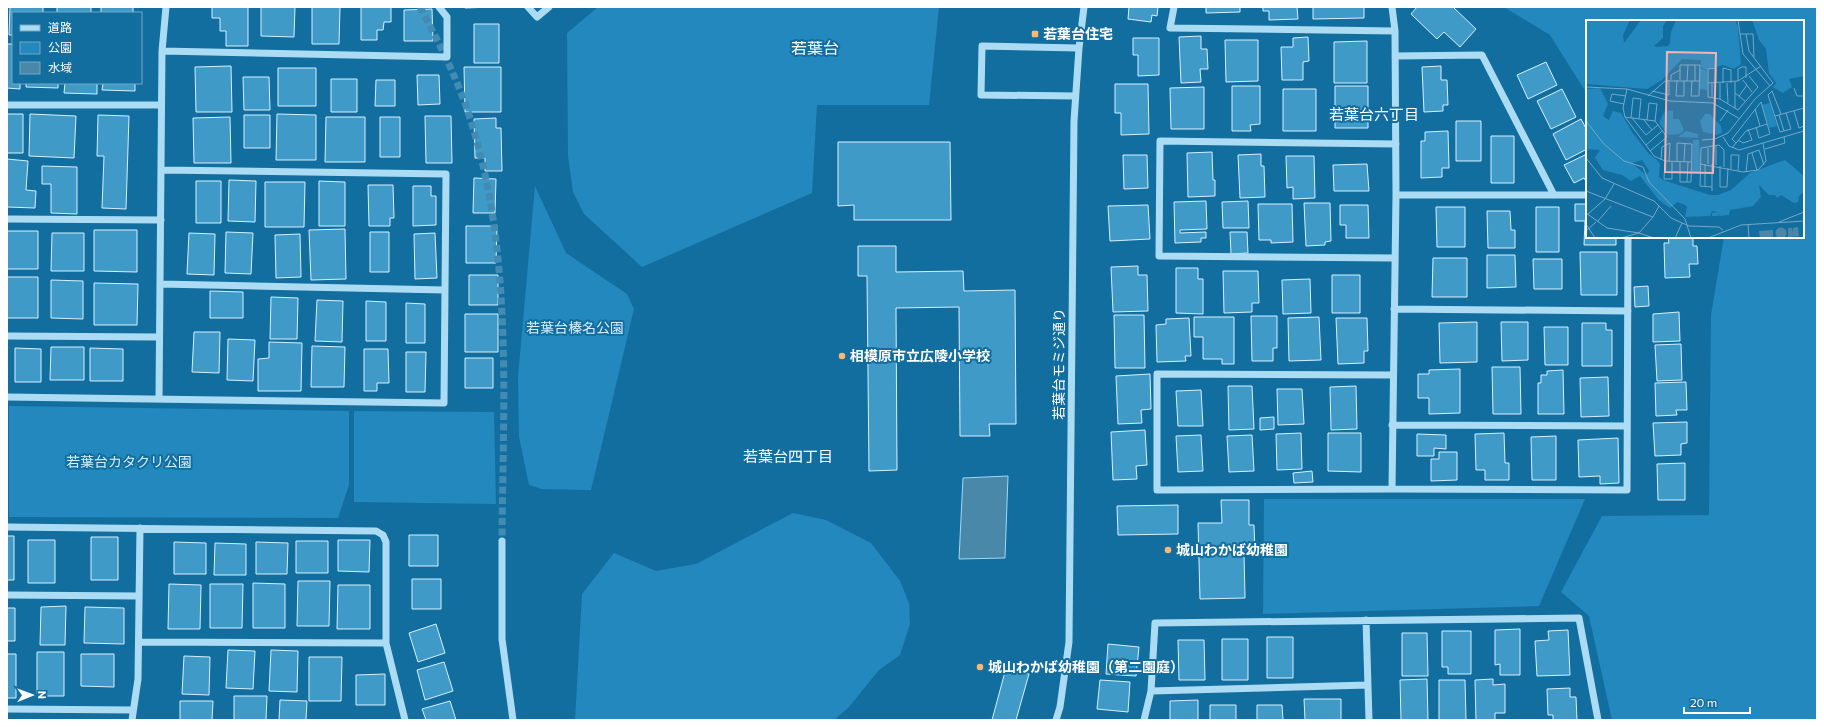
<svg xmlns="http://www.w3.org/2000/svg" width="1824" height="727" font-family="Commissioner,'Noto Sans JP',sans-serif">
<rect width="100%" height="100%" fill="#136ea0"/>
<path fill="#2288bd" d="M598,7H939L929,105H817L812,193L642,267L584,214L573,192L568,156L567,33Z
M1504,7H1817V720H1612L1589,616L1561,592L1602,516L1709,515L1711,315L1724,237H1803V21H1587V94L1550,35Z
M535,186L566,253L627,294L634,309L591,490L542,489L529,485L519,437L518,377Z
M9,406L349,411V485L338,518L9,517Z
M354,411L494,412L496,504L354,502Z
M1264,499H1585L1539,606L1263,614Z
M793,513L826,520L871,543L900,581L909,603L910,624L900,655L879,670L849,707L834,720H575L582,594L614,553L656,571L696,564Z"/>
<path fill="#4a88aa" stroke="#9edaf7" d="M1008,476L1005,558L959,559L963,478Z"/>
<path fill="#409ac8" stroke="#d5f0fe" d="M10,7H43V13H13V35H9Z
M57,7H91V13H57Z
M101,7H133V13H101Z
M212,7H248V46H226V31H220V18H212Z
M261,7H295L294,37L261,36Z
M312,7H340L339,44H312Z
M361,7H391V22H384L383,30H377V40H361Z
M465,7H492L465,8Z
M1129,7H1158L1157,16L1152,15L1151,22L1128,19Z
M1206,7H1240V12L1206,13Z
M1263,7H1297L1298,19L1269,20V11H1263Z
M1313,7H1364V18L1313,19Z
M1417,7H1453L1476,29L1460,47L1444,32L1437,39L1411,14Z
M432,9L433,41H404V10Z
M474,24H499V63H474Z
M1201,36V49H1207L1208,69H1200L1201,82L1181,83L1179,37Z
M1308,37L1309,61L1303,62V80H1282L1281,47H1293V38Z
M1133,38H1159V75L1138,76V55H1133Z
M1225,40H1258V81L1226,82Z
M1367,41V83H1334V42Z
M7,44H13V83H20V89L7,88Z
M1546,62L1557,85L1528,99L1517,75Z
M231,66L232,112H196L195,67Z
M1441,66V80H1447L1448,105H1443V111L1424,112L1422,67Z
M464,67H501V112H465Z
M278,68H316V106H278Z
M417,75H439L440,104L418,105Z
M243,77H269L270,110H244Z
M331,79H357V112H331Z
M376,80H395V106H375Z
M26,83H58V88L26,87Z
M65,83H97V94L64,93Z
M103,83H135V91L102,90Z
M1115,84H1148L1149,134L1121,135V113H1115Z
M1232,86H1260V124L1250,125L1251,131H1232Z
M1335,86H1368V128H1335Z
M1204,87V129H1171L1170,88Z
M1283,89H1316V131H1283Z
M1562,89L1576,117L1551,129L1537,101Z
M7,114H23V153H7Z
M30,114L76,116L74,158L29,156Z
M277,114L316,115V160H276Z
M98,115L129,116L126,209L102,208L104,156H97Z
M244,115H270V148H244Z
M425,116H451L452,163H426Z
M230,117L231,163H194L193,118Z
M326,117H365V162H325Z
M380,117H400V157H380Z
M496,118V128H501L502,171H485V158H475L474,119Z
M1581,119L1587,130V149L1566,160L1553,134Z
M1456,121H1481V161H1456Z
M1448,131L1449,168H1442V177L1421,178V141H1425V132Z
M1491,136H1514V183H1491Z
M838,142H950L951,220H854V205L838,206Z
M1212,152L1213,180H1215V196L1188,197L1187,153Z
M1261,154V166H1264L1265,197L1240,198L1238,155Z
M1587,154V183L1584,178L1574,183L1564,165Z
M1123,155H1147L1148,188L1124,189Z
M1286,156H1314L1315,198L1293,199V187L1287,188Z
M7,159L28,161L26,190L36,191L35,208L7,207Z
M1367,164L1369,191H1334L1333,165Z
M42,166L77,167V214L51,213V184H42Z
M474,178L496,179L495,213H473Z
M229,180L256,181L255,222L228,221Z
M196,181H221V223H196Z
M319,181L345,182V226H319Z
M265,182H305L304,227H265Z
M368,185H393L394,218H390V226H369Z
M413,186H431V196H436V225L413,226Z
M1206,201L1207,229L1180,230V233L1206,232V238H1201V242L1175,243L1174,202Z
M1248,201L1249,228H1223L1222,202Z
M1304,203H1330L1331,241L1325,242V245L1306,246Z
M1258,204H1292L1293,242L1271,243V240H1259Z
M1575,204H1587V237H1616V245H1584L1585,221H1575Z
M1148,205L1150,239L1110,241L1108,206Z
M1340,205H1368L1369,238H1346V225H1340Z
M1436,207H1465V247H1437Z
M1536,207H1559V252H1536Z
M1487,211H1510L1511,230H1515V248H1488Z
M466,226H497L496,263H466Z
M345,229L346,279L311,280L309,230Z
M94,230H137V272L94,271Z
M7,231H38V269H7Z
M226,232L253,233L251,274L225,273Z
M370,232H389V272H370Z
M1230,232H1247L1248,253L1231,254Z
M52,233H84V271H51Z
M189,233L215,234L214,275L187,274Z
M435,233L437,278L415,279L414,234Z
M300,234L301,277L276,278L275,235Z
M1668,237H1693V246H1697L1698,264H1689L1690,277L1665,278L1664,243H1669Z
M858,246H896V272L963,271L964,291L1015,290L1016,424H989L990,436H960L959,307L896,308L897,470L869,471L867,276H858Z
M1580,252H1617V295H1581Z
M1487,255H1515L1516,287L1487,288Z
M1433,258H1467V297H1432Z
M1533,259H1562V289H1534Z
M1138,266V275H1147L1148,311L1113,312L1111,267Z
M1176,268H1198V279H1203V314L1176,313Z
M1223,271H1258L1259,303H1252V312L1224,313Z
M469,275H498V305H469Z
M1332,275H1360V313H1332Z
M7,277H38V318H7Z
M1310,279L1311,313L1283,314L1282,280Z
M51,280L83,281V319L51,318Z
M94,283L138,284L137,325H94Z
M1648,286L1649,306L1635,307L1634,287Z
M210,291L243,292V318H210Z
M271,297L298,298L297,339H270Z
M317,300L343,301L342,342L315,341Z
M366,301L386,302V341H366Z
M406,303L425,304V343H406Z
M1679,312L1680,341L1653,342V314Z
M465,314H498V352H465Z
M1114,315H1144L1145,368H1115Z
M1251,316H1277V348H1273V361H1252Z
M1194,317H1234V364H1222V359H1203V337H1194Z
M1319,317L1321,360L1289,361L1288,318Z
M1189,318L1191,356H1185L1186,361L1157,362L1156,325L1166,324V319Z
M1336,318H1367L1368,351H1364V363L1338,364Z
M1477,322V362L1440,363L1439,323Z
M1501,322H1528V360L1502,361Z
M1582,323H1606V330H1612V366H1582Z
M1544,327H1568V365H1545Z
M194,332H220L219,373L192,372Z
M228,339L255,340L253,381L227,380Z
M269,342L302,343L301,391H258V359L269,358Z
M1681,344L1682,380L1657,381L1655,345Z
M312,346L345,347L344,387H311Z
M51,347H84V380H50Z
M15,348L41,349V382H15Z
M90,348L123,349V381H90Z
M364,349H388L389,383H377V391H364Z
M406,352H426L425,392H406Z
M465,358H493V388H465Z
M1492,367H1520L1521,414H1493Z
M1460,369V413L1429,414V398H1418V374H1429V370Z
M1563,370L1564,414H1538V383H1541V375H1547V371Z
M1150,374L1151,409L1141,410L1142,423L1118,424L1116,376Z
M1608,377L1609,416L1581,417L1580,378Z
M1686,382L1687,410H1676L1677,415L1656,416L1655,383Z
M1228,386H1252L1254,429L1229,430Z
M1356,386L1357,429L1331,430L1330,387Z
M1277,389H1302L1304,424L1278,425Z
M1201,390L1203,426H1178L1176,391Z
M1274,417V429L1260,430V418Z
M1687,422V443L1681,444V455L1655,456L1653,423Z
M1145,430L1147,465L1136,466L1137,479L1113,480L1111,432Z
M1301,433L1302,469L1277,470L1276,434Z
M1328,433H1361V472L1328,471Z
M1504,433L1505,463H1509V480H1485V470H1476L1475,434Z
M1417,434L1446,435V449L1434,448V456H1417Z
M1201,435L1203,471L1178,472L1176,436Z
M1252,435L1254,471L1229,472L1227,436Z
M1556,436V480H1532L1531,437Z
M1618,438L1619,483L1600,484V476L1579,477L1578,440Z
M1439,452H1457V480L1431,481V459H1439Z
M1685,463V500H1658L1657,464Z
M1312,471L1313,482L1294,483L1293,473Z
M1221,500H1249V525H1254L1255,553H1244L1245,598L1200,599L1198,523H1222Z
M1178,505V534L1118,535L1117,506Z
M409,535H438V566H409Z
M7,536H14V580H7Z
M91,537H118V580H91Z
M28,540H55V583H28Z
M338,540H370L369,572L338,571Z
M296,541H328V573H296Z
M174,542L206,543V574H174Z
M256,542L288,543L287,574H256Z
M215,543L246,544V575H214Z
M412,579H441V609H412Z
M298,581H330L329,626H297Z
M253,583L285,584V628H253Z
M169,584L201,585L200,629H168Z
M210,584H243L242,628H210Z
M338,585H370V629H337Z
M66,606L65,645H40L41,607Z
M85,607L124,608V644L84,643Z
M7,608H15V641H7Z
M436,624L445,653L418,662L409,633Z
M1520,629V675H1500V664L1495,665V630Z
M1568,630L1570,675L1537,676L1535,641L1549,640L1548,631Z
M1442,631H1471V674H1448V667H1442Z
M1402,633H1427L1428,676H1402Z
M1267,637H1293V678H1267Z
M1222,639H1248V680H1222Z
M1178,640H1204L1205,680H1179Z
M1108,644L1139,647L1136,676L1106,674Z
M228,650L255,651L253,689L226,688Z
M271,650L298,651L297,692L269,691Z
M37,652H64V696H37Z
M7,654H16V698H7Z
M81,654H114V687L81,686Z
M184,656L210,657L209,695L182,694Z
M309,657H342L341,701H309Z
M444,662L453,691L425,700L417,670Z
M1006,668L1029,674L1016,720H992Z
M385,674V705H356V675Z
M1427,679L1428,720H1401L1400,680Z
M1493,679V685L1505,684V713H1495V720H1476L1475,680Z
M1100,680L1130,682L1128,712L1097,709Z
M1439,680H1465L1466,720H1439Z
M1570,688V697H1576L1577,720H1553V715H1548L1547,689Z
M234,696H267L266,720H234Z
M1304,699H1341V720H1305Z
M280,700L307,701L306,720H279Z
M1198,700V720H1170V701Z
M180,701H213L212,720H180Z
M450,701L456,720H426L422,709Z
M1210,705H1236V720H1210Z
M1257,705H1282L1283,720H1257Z"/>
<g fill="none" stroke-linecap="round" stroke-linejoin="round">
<path stroke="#428bb3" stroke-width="7" stroke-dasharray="7 3.5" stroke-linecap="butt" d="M420,7C437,39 454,72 466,106C514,245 503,396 502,541"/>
<path stroke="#acdcf4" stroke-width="7" d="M528,7L537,17L549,7
M1174,7L1170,28L1395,31
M162,51L447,57V17L439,7
M1395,56L1482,55L1554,195
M1075,96L981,95L982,46L1079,48
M7,105H161
M1396,195H1587
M7,219L161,220
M1394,258L1159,256L1160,141L1396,144
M160,284L445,290
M1394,309L1628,311
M7,336L158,337
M1393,375L1157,374V490L1392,489L1627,490L1628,237
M7,397L444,403L446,174L162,170
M159,398L162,51L166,7
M1392,425L1627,426
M1392,489L1396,195L1395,31L1392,7
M7,527L376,531L383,535L386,542V643L405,720
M502,541V639L513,720
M7,595L139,596
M1366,620L1369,720
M139,642L386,643
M1151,691L1368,685
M7,709L133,710
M132,720L138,679L140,528
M1056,720L1060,707L1069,642L1074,121L1079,48L1084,7
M1144,720L1151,691L1155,623L1579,618L1598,720"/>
</g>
<g fill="#ffb76f" stroke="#136ea0" stroke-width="1.5">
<rect x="1031" y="30" width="8" height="8" rx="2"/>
<circle cx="842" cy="356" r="4"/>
<circle cx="1168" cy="550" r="4"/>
<circle cx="980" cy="667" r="4"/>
</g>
<g text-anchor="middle" stroke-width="4" stroke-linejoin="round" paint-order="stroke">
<g font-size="14" font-weight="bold" fill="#fff" stroke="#136ea0" text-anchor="start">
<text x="1043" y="39">若葉台住宅</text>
<text x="850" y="361">相模原市立広陵小学校</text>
<text x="1176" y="555">城山わかば幼稚園</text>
<text x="988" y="672">城山わかば幼稚園（第二園庭）</text>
</g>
<g font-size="14" fill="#d5f0fe" stroke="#136ea0">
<text x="575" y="333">若葉台榛名公園</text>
<text x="129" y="467">若葉台カタクリ公園</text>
</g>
<g font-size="14" fill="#fff" stroke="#136ea0">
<text transform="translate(1059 364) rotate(-90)" y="5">若葉台モミジ通り</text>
</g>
<g font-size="15" fill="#fff" stroke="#136ea0">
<text x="1374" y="120">若葉台六丁目</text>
<text x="788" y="462">若葉台四丁目</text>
</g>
<g font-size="16" fill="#fff" stroke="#136ea0">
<text x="815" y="54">若葉台</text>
</g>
</g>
<g transform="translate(1586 20)">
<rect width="218" height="218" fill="#136ea0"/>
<path d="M0,0H44L37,15L38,23L55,0H81L77,6V18L68,26L71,27L82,26L84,23L85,12L90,0H149L152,7L155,44L148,49L137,45L120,50L115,47V40L96,39L76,60L61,69L0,64ZM166,0H218V56L203,59L206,67L197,73L187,67L190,63L183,53L180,29L173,20ZM114,48L121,51V70L114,69ZM14,68L22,84L17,96L23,100L27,91L35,93L46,112L62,133L71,140L74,144L73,157L77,160L124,175H132L145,170L164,153L199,140L218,156V172L213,176L212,182L208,183L195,175L191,178L189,175H183L173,165L175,177L167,186L144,190L143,195L134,196L132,193L133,196H126V193L132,192L126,191L124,196L99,197L101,187L99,185L91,182L84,188L73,180L54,156L45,161L36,155L17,150L9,138L14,130L0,129V69ZM56,140L63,151L60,155L46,143ZM184,83L191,106L183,108L176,85ZM79,90L87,91V99H93L98,110L94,114L82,115L73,103ZM119,94H124L135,106L136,113L130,115L117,112L114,101ZM100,111L112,114V118L92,117ZM107,120H113L114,152H106Z" fill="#2288bd" fill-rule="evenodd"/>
<path d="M212,207L213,216L202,217V208H206L207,213V208ZM189.5 213a5.5 5.5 0 1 1 11 0a5.5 5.5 0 1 1-11 0ZM187,210V218H174L173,211Z" fill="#4a88aa"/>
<path fill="none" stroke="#71a8c6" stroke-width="1" d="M152,0L157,34L184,66M154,14H167L168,37M85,60V55L94,50M91,60L90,76H98V61M94,60V45H114L113,76H105L106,61M157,60L166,72M101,61L102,45M109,61V45M152,61V49L156,47H160V58M122,63L152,61L175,46M126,63V77M130,63V48L122,49V77L134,79L152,90L172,67L163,56M137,63V48L145,50V63M141,63L142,83M0,67L41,69L84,81L127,83L154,99M208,68L211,76H218M41,69L37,88L39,97L68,136L79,141L106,142M66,71L83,75V60M149,73L159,81M62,76L79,61H113M153,76L161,65M134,79V63M38,84L24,81L26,74L40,76M149,88V62M169,89L174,106M208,91L213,108L218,106M195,94L186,71L182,75L194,112L205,109L200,93M193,95L198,111M189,96L218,88M39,97L69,101M45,98L47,78L55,79L53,99M46,98L60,115L72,105M58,100L66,110M61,100L63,83L71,84L69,101L81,117L64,131M0,101L18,124L38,141L57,147L63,162L99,199L105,218M134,101L142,90M137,117L143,126L153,130L218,111M116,120L129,119L142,113L169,79L187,63L163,31L160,14M152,120L157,123L166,120L162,109M150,123L146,119L175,82L184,114L173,118L170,107M60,125L76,111M146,128L160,111L181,104M179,129L199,123L198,117M166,133L171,150M0,138L16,158L68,181L85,198L103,206L133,207L137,210M75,140L76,127L84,123L83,142M79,141L78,159H86V142M91,142V123L106,124L105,162H94V142M98,142L99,123M114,144L157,152L172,150L180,141L177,123M122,144V128M130,145V126M134,146V167H141L142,148M145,149V135H153L152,151M160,152L162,134L173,130L178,145M101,162L102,142M119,166V144M126,167L114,166L115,128L133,125L138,130V147M0,171L67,197M126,171V144M0,193L21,208L53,213L67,197L73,186M2,194L19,179L28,164M11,202L25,186M193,202L218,192M0,204L9,218M162,204L163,218M0,211L10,202M35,218L53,213L68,218M89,218L96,203M122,218L155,205L218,201"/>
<path fill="#f1b4b4" fill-opacity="0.15" stroke="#f1b4b4" stroke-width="2" d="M81,32L130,33L127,153L79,152Z"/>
<rect width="218" height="218" fill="none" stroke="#fff" stroke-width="2"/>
</g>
<rect width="1824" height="727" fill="none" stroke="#ffffff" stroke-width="16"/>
<rect x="12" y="12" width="130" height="72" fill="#136ea0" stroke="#71a8c6"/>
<rect x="20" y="25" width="20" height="6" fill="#acdcf4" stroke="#71a8c6"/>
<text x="48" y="32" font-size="12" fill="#ffffff">道路</text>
<rect x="20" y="42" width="20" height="12" fill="#2288bd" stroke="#71a8c6"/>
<text x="48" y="52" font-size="12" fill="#ffffff">公園</text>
<rect x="20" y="62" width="20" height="12" fill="#4a88aa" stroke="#71a8c6"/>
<text x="48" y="72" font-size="12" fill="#ffffff">水域</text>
<g transform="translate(32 695) rotate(89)" stroke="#136ea0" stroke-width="3" paint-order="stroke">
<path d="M0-3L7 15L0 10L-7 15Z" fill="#ffffff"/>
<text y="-6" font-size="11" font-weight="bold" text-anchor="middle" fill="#ffffff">N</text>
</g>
<path d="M1684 707v6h66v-6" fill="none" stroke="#ffffff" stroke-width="2"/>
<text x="1690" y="707" font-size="12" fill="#ffffff" stroke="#136ea0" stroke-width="3" paint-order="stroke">20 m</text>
</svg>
